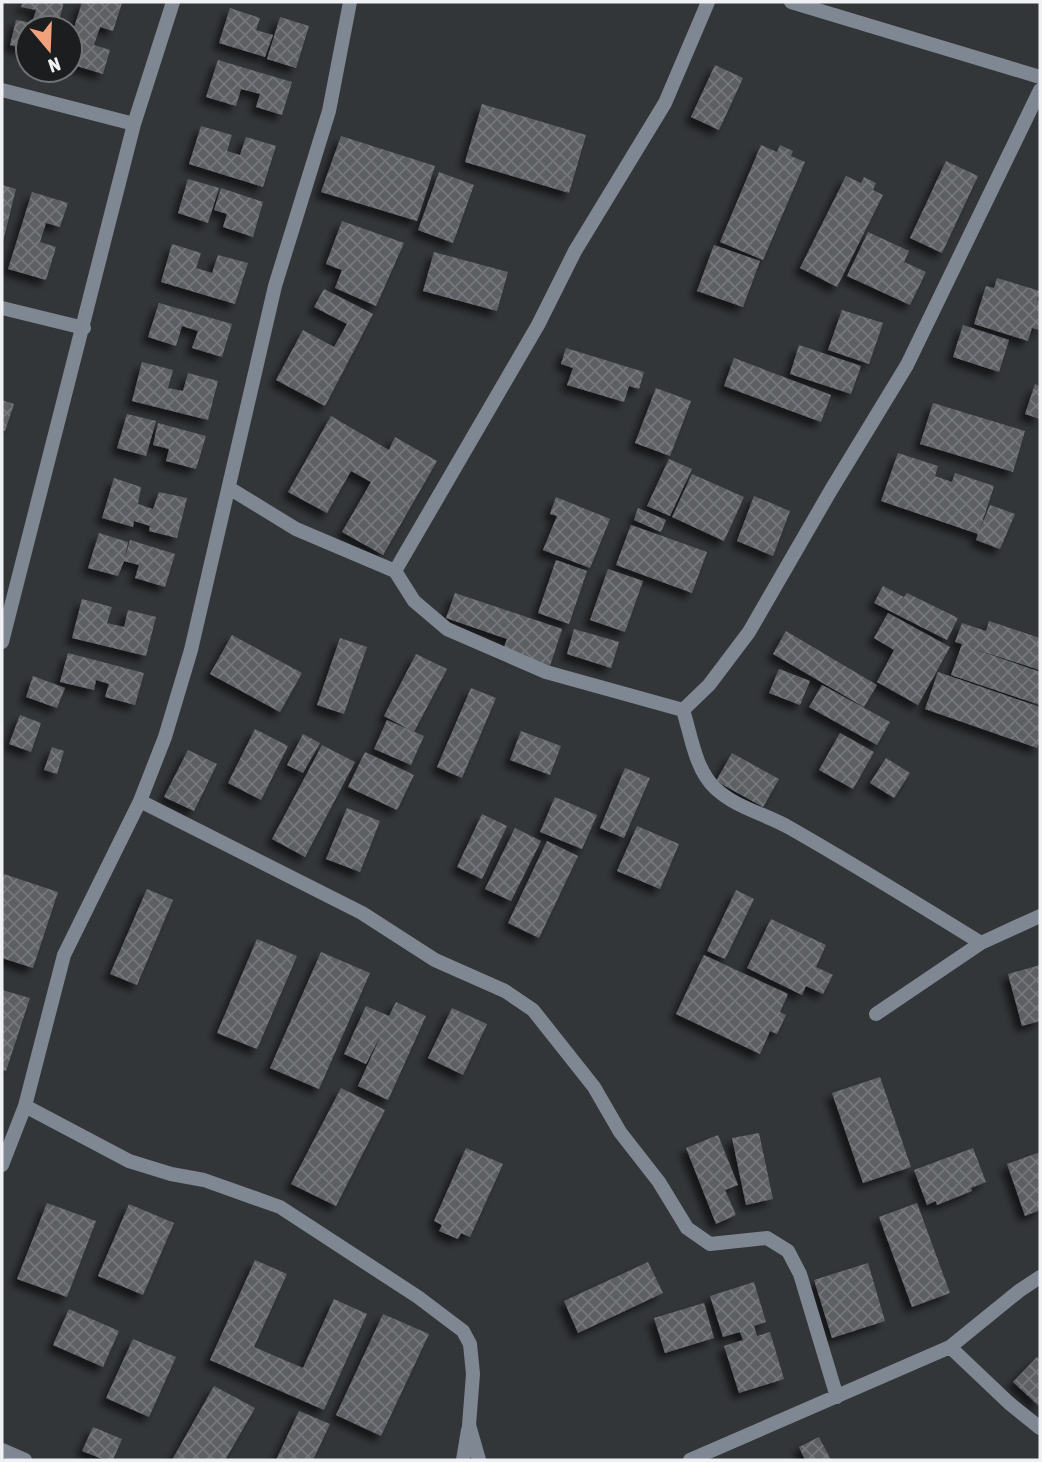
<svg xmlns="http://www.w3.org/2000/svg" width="1042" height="1462" font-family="'Asap Condensed',sans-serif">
<defs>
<pattern id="building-cross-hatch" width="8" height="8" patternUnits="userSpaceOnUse" patternTransform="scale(1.75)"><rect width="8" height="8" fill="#5d6064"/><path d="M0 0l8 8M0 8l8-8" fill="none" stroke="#75777b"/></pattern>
<filter id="shadow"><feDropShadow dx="-6" dy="6" stdDeviation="3.5" flood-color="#0009"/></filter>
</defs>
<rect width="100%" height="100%" fill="#333639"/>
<path fill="url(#building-cross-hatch)" filter="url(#shadow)" d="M23,2H64L57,28H28V50L10,45L16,20L32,23L36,10L21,7Z
M82,2L122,3L113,31L100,27L94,45L110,50L103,74L70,64V41Z
M230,8L260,18L256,30L273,35L265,57L219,43Z
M280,17L309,26L296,68L267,59Z
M218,60L292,82L282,115L256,107L260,94L241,89L236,106L206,97Z
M715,65L743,78L719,130L691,117Z
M482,104L586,135L569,193L465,162Z
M201,126L232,135L227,151L240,155L246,137L276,146L263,187L189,164Z
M341,136L435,166L417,221L321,192Z
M761,145L777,152L780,145L793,151L791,156L805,162L763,260L720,242Z
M946,161L978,176L942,253L910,238Z
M439,172L474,185L453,243L418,230Z
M846,176L861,183L864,177L876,183L873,190L883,195L837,287L800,268Z
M188,179L219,188L208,223L178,213Z
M2,185L16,189L3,241H2Z
M221,188L263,202L253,237L223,227L227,214L214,210Z
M32,192L68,203L60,227L46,223L40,242L56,247L46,280L8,269Z
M342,221L404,243L376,306L335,288L342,270L326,264Z
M868,232L909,251L904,262L926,272L910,305L847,276Z
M172,244L201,253L196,268L212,273L218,255L248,263L235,304L161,282Z
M714,245L760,261L743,307L697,291Z
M434,252L508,272L497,311L423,291Z
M997,278L1040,291L1037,300L1040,301V326L1039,330L1032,328L1028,341L974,324L986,286L994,288Z
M324,289L373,314L325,406L276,380L303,330L334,347L347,324L314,307Z
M159,303L232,324L222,357L192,348L198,331L182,326L176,346L148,337Z
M842,310L883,323L869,364L828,350Z
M963,325L1009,340L999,372L953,357Z
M799,345L861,366L851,394L790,374Z
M566,348L644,372L639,389L629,386L624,402L567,385L573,368L561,364Z
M734,358L831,395L821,422L724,386Z
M142,362L173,370L168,388L183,391L188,373L218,381L208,420L132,401Z
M1035,384L1040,386V419L1025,414Z
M656,388L691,401L670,456L635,443Z
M2,400L14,404L5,431L2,430Z
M933,403L1025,431L1013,472L920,444Z
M127,414L156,421L146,456L117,448Z
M331,416L389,450L395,437L437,461L383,555L342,532L371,482L351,471L327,513L288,492Z
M158,423L206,436L196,469L166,461L169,449L153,445Z
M898,453L938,466L935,476L952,482L955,473L994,486L980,529L990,505L1015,514L1000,549L976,540L978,534L881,501Z
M669,459L692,469L670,516L647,506Z
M692,474L744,497L724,541L672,517Z
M114,478L141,487L138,504L153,509L159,492L187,498L177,538L149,531L150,526L134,521L133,527L102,518Z
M754,496L790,511L773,556L737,541Z
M556,497L610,519L590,568L543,550L557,516L550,514Z
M638,508L666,520L661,532L634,520Z
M631,525L707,552L692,593L616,565Z
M99,533L128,542L125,558L130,540L175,554L165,587L135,578L139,565L124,561L118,576L88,568Z
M556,560L587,571L569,624L538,613Z
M608,569L643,581L625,632L590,620Z
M883,586L904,597L907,593L958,618L947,640L874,603Z
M455,593L562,629L550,666L503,650L507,639L446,618Z
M82,599L112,607L107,623L124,627L128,610L156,617L146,656L72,638Z
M888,613L950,647L918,705L877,682L894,650L874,638Z
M989,621L1040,638V670L965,646L1040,672V705L951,675L962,644L955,642L962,623L986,631Z
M574,629L619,642L611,668L567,654Z
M786,631L877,685L864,707L773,654Z
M232,635L302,673L280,712L210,674Z
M340,638L367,647L344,714L317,705Z
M68,653L144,673L135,705L105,697L109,684L96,680L94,690L60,682Z
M416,654L447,669L414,732L384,716Z
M779,669L810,681L800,705L769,693Z
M938,672L1040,707V740L1037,748L925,709Z
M33,676L65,688L57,708L26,697Z
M822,685L890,722L877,745L809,707Z
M471,688L496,698L462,778L437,767Z
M20,715L41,723L31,752L9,744Z
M387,720L424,736L411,765L374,749Z
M255,729L288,746L261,800L228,783Z
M521,731L561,746L550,775L510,760Z
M840,733L874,752L853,789L819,770Z
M303,734L320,743L303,773L287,765Z
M322,745L355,762L305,857L272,839Z
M52,747L64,751L57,774L44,770Z
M188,750L217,764L194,811L164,797Z
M365,752L414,775L397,810L348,787Z
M732,753L779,779L763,807L716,781Z
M886,758L910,773L894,798L870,783Z
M625,768L650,778L624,838L600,828Z
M555,797L597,815L582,849L540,832Z
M347,808L380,821L360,872L326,859Z
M482,814L507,826L482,879L457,867Z
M637,826L679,844L660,889L617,871Z
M515,828L541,841L511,901L485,889Z
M547,841L578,856L539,938L508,923Z
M4,874L58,892L33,968L2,958V880Z
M147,889L173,900L137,985L110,974Z
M736,890L754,899L725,959L707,951Z
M771,919L826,945L816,967L833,975L823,994L806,986L802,995L747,968Z
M257,939L297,956L257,1049L217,1033Z
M321,952L370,973L319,1089L270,1068Z
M704,955L788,994L780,1012L786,1015L777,1034L770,1031L760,1054L676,1014Z
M1040,965V1021L1022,1026L1008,974Z
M2,990L30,998L6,1071L2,1070Z
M396,1002L426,1016L388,1100L358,1086L382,1033L366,1064L344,1054L366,1006L389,1016Z
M452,1008L487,1024L463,1075L428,1058Z
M880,1077L911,1167L863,1183L832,1093Z
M341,1088L385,1110L336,1206L291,1184Z
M759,1133L773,1199L746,1205L732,1138Z
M718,1135L738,1185L725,1190L736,1215L716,1224L686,1148Z
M466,1148L503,1164L470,1237L461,1233L458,1239L439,1231L442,1225L434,1221Z
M973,1148L986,1182L971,1188L972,1191L937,1205L936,1201L927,1205L914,1170Z
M1040,1152V1210L1025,1216L1007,1164Z
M47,1203L96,1221L67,1297L17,1279Z
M917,1203L950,1293L912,1307L879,1217Z
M129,1204L174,1223L143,1295L98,1276Z
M255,1260L287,1274L254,1347L303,1368L334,1299L367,1314L324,1410L210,1360Z
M648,1262L663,1293L578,1333L564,1301Z
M868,1263L885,1321L832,1338L814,1280Z
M754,1282L766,1322L754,1326L757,1336L770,1332L784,1379L739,1393L724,1346L743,1340L740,1332L723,1337L710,1296Z
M704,1303L714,1338L665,1353L654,1318Z
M69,1309L119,1331L103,1367L53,1345Z
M383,1314L429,1334L381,1436L336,1415Z
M133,1339L176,1357L149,1417L106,1398Z
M1037,1357L1040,1360V1407L1013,1382Z
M214,1386L255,1408L225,1460H172Z
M299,1411L330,1424L313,1460H276Z
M93,1427L122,1439L113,1460H105L82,1451Z
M819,1437L831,1460H805L799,1447Z"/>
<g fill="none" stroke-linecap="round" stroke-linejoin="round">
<path stroke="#7f8792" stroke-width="14" d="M791,2L1040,77
M2,90L134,124
M2,308L84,328
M229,488L296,529L395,571L414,601L447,629L546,672L683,710L709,685L749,632L831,490L907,365L1040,90
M395,571L538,325L575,251L665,103L708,2
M2,642L134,124L173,2
M683,710C691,735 695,769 715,788C736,808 766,814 790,828C855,865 918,904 981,943
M140,801L362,913L435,960L505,991L533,1010L594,1087L620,1132L659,1182L687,1228L710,1244L767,1238L788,1251L800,1274L837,1397
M876,1014L981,943L1040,916
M25,1106L129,1161L171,1174L204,1180L280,1207L418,1297L463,1331L470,1344L473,1374L469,1425L479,1460
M2,1165L25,1106L64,955L140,801L165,737L191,650L275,286L329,111L350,2
M950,1347L1009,1403L1040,1428
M2,1450L25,1460
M463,1460L468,1430
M690,1460L950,1347L1019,1291L1040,1277"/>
</g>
<rect width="1042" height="1462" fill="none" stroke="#f0f1f4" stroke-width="7"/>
<g transform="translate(49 49) rotate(161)"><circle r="33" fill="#1c1d1f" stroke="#717274" stroke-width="2"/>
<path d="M0-5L12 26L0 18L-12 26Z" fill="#f1a27b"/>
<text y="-10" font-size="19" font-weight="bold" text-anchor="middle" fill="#f0f1f4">N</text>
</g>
</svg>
